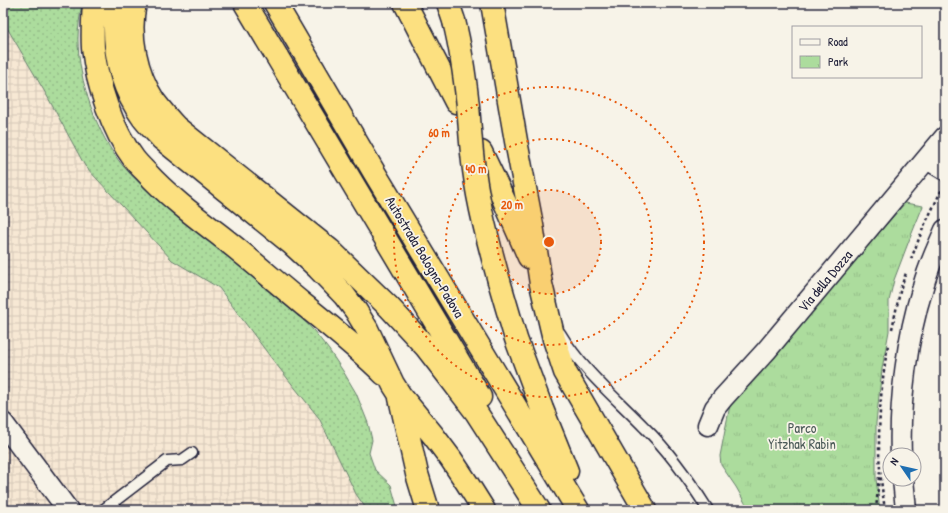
<svg xmlns="http://www.w3.org/2000/svg" width="948" height="513" font-family="'Patrick Hand',sans-serif">
<defs>
<pattern id="industrial-grid" width="8" height="8" patternUnits="userSpaceOnUse"><rect width="8" height="8" fill="#f7e8d4"/><path d="M0 4h8M4 0v8" fill="none" stroke="#d3c7b7"/></pattern>
<pattern id="grass-dots" width="8" height="8" patternUnits="userSpaceOnUse"><rect width="8" height="8" fill="#acdc9d"/><path d="M2 2h.1M6 6h.1" fill="none" stroke="#94bc88" stroke-width="1.8" stroke-linecap="round"/></pattern>
<pattern id="park-tufts" width="24" height="20" patternUnits="userSpaceOnUse"><rect width="24" height="20" fill="#acdc9d"/><path d="M3 7l-1-3M5 7V3M7 7l1-3M15 17l-1-3M17 17v-4M19 17l1-3" fill="none" stroke="#94bc88"/></pattern>
</defs>
<rect width="100%" height="100%" fill="#f7f3e8"/>
<filter id="ink" filterUnits="userSpaceOnUse"><feTurbulence type="fractalNoise" baseFrequency=".025" numOctaves="2"/><feDisplacementMap in="SourceGraphic" scale="8" xChannelSelector="R" yChannelSelector="G"/><feConvolveMatrix kernelMatrix="1 2 1 2 8 2 1 2 1" color-interpolation-filters="sRGB"/></filter>
<g filter="url(#ink)">
<path fill="url(#industrial-grid)" d="M3,21L46,94L85,166L172,260L218,288L272,359L319,418L356,494L367,510H3Z"/>
<path fill="url(#grass-dots)" stroke="#677f6c" d="M8,3H82C80,15 78,27 78,39C78,80 97,135 123,166C143,189 171,208 194,228C229,256 263,285 297,313L314,331L329,350L343,371L356,393L368,423L372,440L369,453L375,470L391,485L398,510H367L356,494L319,418L272,359L219,288L172,260L85,166L46,94L3,21V6Z"/>
<path fill="url(#park-tufts)" stroke="#677f6c" d="M905,203L923,206L910,238L894,280L889,301V331L882,369L876,423V479L880,510H749L736,487L721,465L720,456L730,405Z"/>
<g fill="none" stroke-linecap="round" stroke-linejoin="round">
<g stroke="#22223b" stroke-width="13">
<path id="lane" d="M560,333C582,370 615,397 645,428C670,452 690,481 708,510
M103,510L167,461L182,460L192,453"/>
</g>
<g stroke="#22223b" stroke-width="23">
<path id="street" d="M927,159L945,170
M3,423L68,510
M708,425L715,408L723,398L766,351L945,137
M901,455C899,402 907,337 923,287C928,267 937,249 945,230
M903,479L906,510"/>
</g>
<g stroke="#22223b" stroke-width="25">
<path id="highway" d="M94,3C93,18 92,33 93,48C97,84 112,130 134,159C137,163 142,168 146,172C169,197 196,217 222,237C250,259 276,282 304,305C331,327 359,349 384,374
M116,3C112,44 119,85 143,118C149,126 156,132 162,139L292,244L318,268L344,295L356,311L367,329L393,384L400,395L433,435L451,459L467,483L484,510
M135,3C128,36 136,73 154,101C161,110 168,119 176,127L330,250L389,307L426,347L450,378L476,412L539,510
M245,3L480,397
M275,3L374,172L578,510
M405,3L456,102
M448,3L454,21
M492,3L516,141L532,225L541,284L554,339L565,372L645,510
M481,152L503,198L529,257
M499,281L516,339L542,409L567,471
M400,398L417,474L428,510"/>
</g>
<path stroke="#22223b" stroke-width="2.5" stroke-dasharray="3 3" stroke-linecap="butt" d="M911,259L924,226L943,187
M892,329L901,287L906,273
M876,510L879,476L880,471
M885,510C882,489 879,467 879,446C879,412 882,378 888,345"/>
<use href="#lane" stroke="#f7f3e8" stroke-width="10"/>
<use href="#street" stroke="#f7f3e8" stroke-width="20"/>
<use href="#highway" stroke="#fce080" stroke-width="22"/>
<g stroke="#22223b" stroke-width="25" stroke-linecap="butt">
<path id="highway-bridge" d="M454,21C461,49 465,78 468,106C470,127 471,149 474,170C479,208 489,244 499,281"/>
</g>
<use href="#highway-bridge" stroke="#fce080" stroke-width="22"/>
</g>
</g>
<circle cx="549" cy="242" r="52" fill="#e8590c" fill-opacity=".12"/>
<g fill="none" stroke="#e8590c" stroke-width="2" stroke-dasharray="2 4">
<circle cx="549" cy="242" r="52"/>
<circle cx="549" cy="242" r="103"/>
<circle cx="549" cy="242" r="155"/>
</g>
<g text-anchor="middle" stroke-width="3.5" stroke-linejoin="round" paint-order="stroke">
<g font-size="14" fill="#22223b" stroke="#f7f3e8">
<text transform="translate(425 257) rotate(59)" y="5">Autostrada Bologna-Padova</text>
<text transform="translate(825 281) rotate(-50)" y="5">Via della Dozza</text>
</g>
<g font-size="14" fill="#4b5a58" stroke="#f7f3e8">
<text x="802" y="433">Parco<tspan x="802" dy="16">Yitzhak Rabin</tspan></text>
</g>
</g>
<circle cx="549" cy="242" r="6" fill="#e8590c" stroke="#f7f3e8" stroke-width="2"/>
<g font-size="12" text-anchor="middle" font-weight="bold" fill="#e8590c" stroke="#f7f3e8" stroke-width="3.5" stroke-linejoin="round" paint-order="stroke">
<text x="439" y="137">60 m</text>
<text x="476" y="173">40 m</text>
<text x="512" y="209">20 m</text>
</g>
<rect width="948" height="513" fill="none" stroke="#f7f3e8" stroke-width="16"/>
<rect x="8" y="8" width="932" height="497" fill="none" stroke="#22223b" stroke-width="1.5" filter="url(#ink)"/>
<rect x="792" y="26" width="130" height="52" fill="#f7f3e8" stroke="#a29fa3"/>
<rect x="800" y="39" width="20" height="6" fill="#f7f3e8" stroke="#a29fa3"/>
<text x="828" y="46" font-size="12" fill="#22223b">Road</text>
<rect x="800" y="56" width="20" height="12" fill="url(#park-tufts)" stroke="#a29fa3"/>
<text x="828" y="66" font-size="12" fill="#22223b">Park</text>
<g transform="translate(902 467) rotate(304)"><circle r="19" fill="#f7f3e8" stroke="#a29fa3"/>
<path d="M0-3L7 15L0 10L-7 15Z" fill="#1f6fb2"/>
<text y="-6" font-size="11" font-weight="bold" text-anchor="middle" fill="#22223b">N</text>
</g>
</svg>
